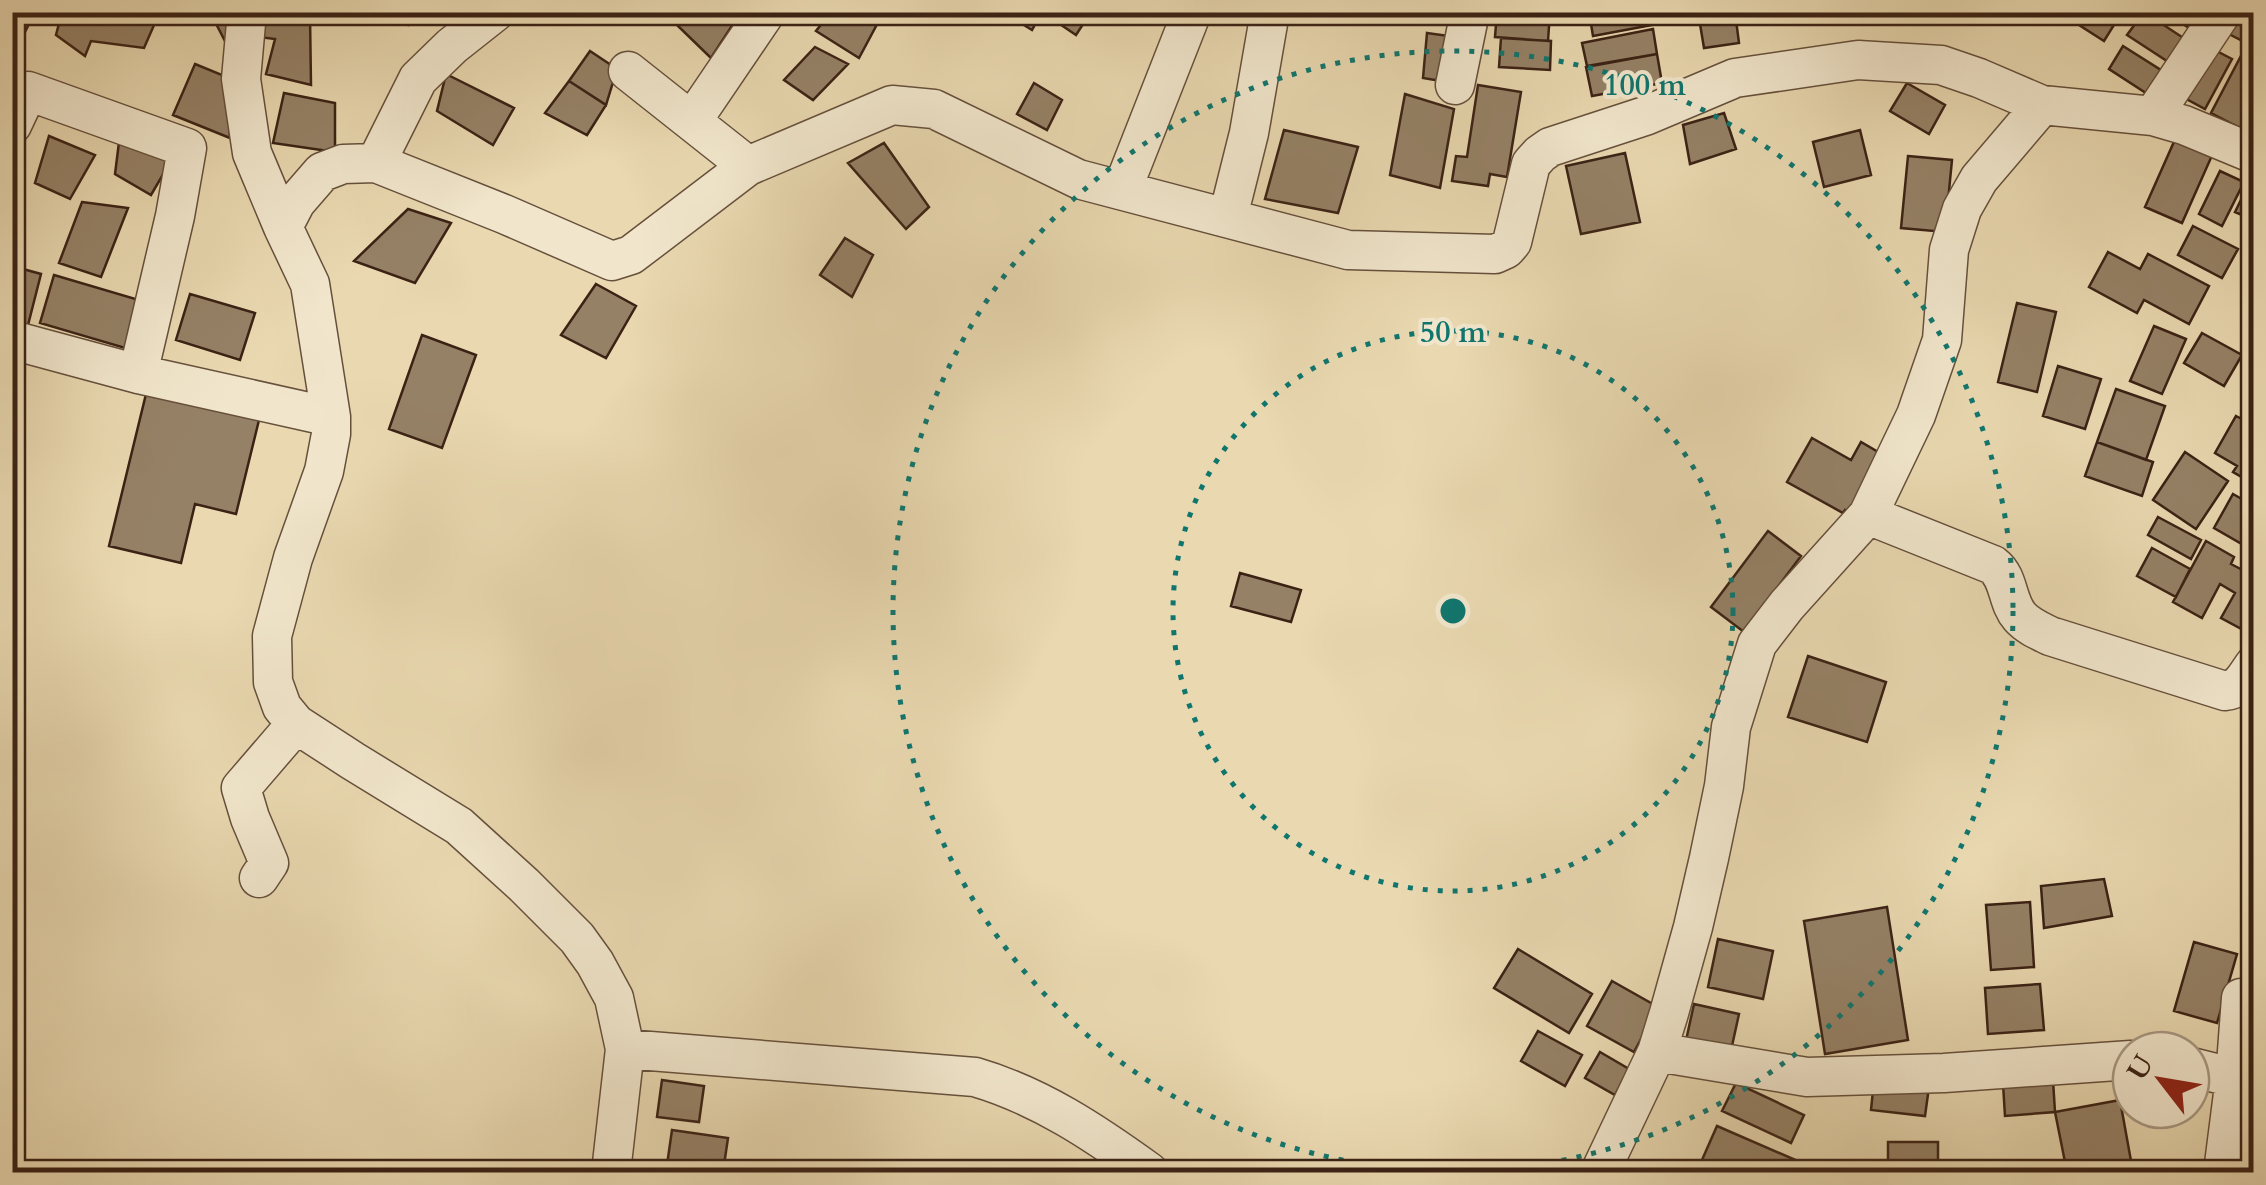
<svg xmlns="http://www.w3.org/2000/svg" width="2266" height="1185" font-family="Cardo,serif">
<rect width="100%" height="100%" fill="#e9d8b0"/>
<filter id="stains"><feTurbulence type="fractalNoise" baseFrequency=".002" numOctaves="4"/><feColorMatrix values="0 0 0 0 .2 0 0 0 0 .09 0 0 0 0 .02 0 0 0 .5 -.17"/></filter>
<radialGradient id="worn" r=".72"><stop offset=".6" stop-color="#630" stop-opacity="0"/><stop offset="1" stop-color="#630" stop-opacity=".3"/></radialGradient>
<path fill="#958166" stroke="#3b2215" stroke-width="2.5" d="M12,12H35L12,58Z
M62,12H153L154,25L144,48L91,41L85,56L56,35Z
M210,12H234L226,43Z
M267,12H302L310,15L311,85L266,74L275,39L259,37Z
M374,12H415L408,25Z
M687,12H741L711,58L678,26Z
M831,12H879L882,15L859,58L816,31Z
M1003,12H1042L1032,30Z
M1042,12H1091L1076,35Z
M1335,12H1362L1342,24Z
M1497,12H1550L1548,41L1495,37Z
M1589,12H1650L1652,25L1593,36Z
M1698,12H1735L1739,43L1704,48Z
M1749,12H1789V14L1750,20Z
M2083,12H2122L2104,41L2076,23Z
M2144,12L2188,41L2173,65L2127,35Z
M2165,12H2208L2195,32Z
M2237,12H2254V47L2227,33Z
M1653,29L1657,54L1587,66L1582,43Z
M1427,33L1456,37L1447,82L1423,78Z
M1501,38L1551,41L1550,70L1499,67Z
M2205,45L2232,59L2205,109L2179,95Z
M2123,46L2164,72L2149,95L2109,69Z
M815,47L848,64L813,100L784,80Z
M590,51L617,69L606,105L569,81Z
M1657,54L1662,83L1592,96L1586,67Z
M2242,54L2254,60V107L2242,129L2211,113Z
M195,64L227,77L230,138L173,115Z
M446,74L514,108L493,145L437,111Z
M569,81L606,105L587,135L545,113Z
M1034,83L1062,100L1047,130L1017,114Z
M1907,83L1945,105L1929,134L1890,111Z
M1478,85L1521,92L1507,177L1490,174L1488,186L1452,181L1456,156L1467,157Z
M284,93L335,103V152L273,143Z
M1405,94L1454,109L1440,188L1390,175Z
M1724,113L1736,149L1690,164L1683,125Z
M1284,130L1358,147L1338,213L1265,199Z
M1860,130L1871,175L1824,187L1813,142Z
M120,134L175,154L151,195L115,174Z
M2177,135L2214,151L2182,223L2145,207Z
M49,136L95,155L70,199L35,183Z
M884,143L929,207L906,229L848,163Z
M1625,153L1640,222L1581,234L1566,166Z
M1908,156L1952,160L1945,232L1901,228Z
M2220,171L2244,182L2222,226L2199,214Z
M2254,173V220L2235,212Z
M82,202L128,208L101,277L59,263Z
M408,209L451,223L415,283L354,261Z
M2193,226L2238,249L2222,278L2178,255Z
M845,238L873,255L852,297L820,275Z
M2108,252L2140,269L2148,254L2209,286L2189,324L2144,300L2137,313L2089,287Z
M12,266L41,274L28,325L12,321Z
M54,275L139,300L125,348L40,323Z
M596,284L636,306L606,358L561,335Z
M190,294L255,313L240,360L176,340Z
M2017,303L2056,312L2037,392L1998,382Z
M2154,326L2186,339L2162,394L2130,381Z
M2202,333L2242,355L2224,386L2184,363Z
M422,335L476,355L442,448L389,429Z
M2058,366L2101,379L2085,429L2043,416Z
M2116,389L2165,406L2146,460L2097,442Z
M146,394L259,420L236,514L195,504L181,563L109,546Z
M2236,416L2254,425V484L2233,472L2237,466L2215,453Z
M1812,438L1851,460L1861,442L1885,456L1853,515L1845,510L1843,513L1787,482Z
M2097,442L2153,462L2142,496L2085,476Z
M2185,452L2228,481L2196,529L2153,500Z
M2233,494L2254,506V551L2214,528Z
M2158,517L2201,540L2191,559L2148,535Z
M1768,531L1801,556L1744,632L1711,607Z
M2206,541L2234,557L2231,564L2254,576V624L2249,633L2221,618L2235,593L2220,584L2202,618L2173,602Z
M2152,548L2190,569L2176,597L2137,576Z
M1240,573L1301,590L1291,622L1231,606Z
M1808,656L1886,682L1867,742L1788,717Z
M2104,879L2112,916L2044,928L2041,886Z
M2030,902L2034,967L1991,970L1986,905Z
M1887,907L1908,1040L1825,1054L1804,921Z
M1718,939L1773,951L1763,999L1708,987Z
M2194,942L2237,954L2217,1023L2174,1011Z
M1518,949L1592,994L1569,1033L1494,988Z
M1612,981L1658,1007L1634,1052L1587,1026Z
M2040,984L2044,1030L1988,1034L1985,988Z
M1694,1004L1739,1014L1730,1055L1685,1045Z
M1538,1031L1582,1055L1565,1086L1521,1061Z
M1600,1052L1629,1069L1615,1095L1585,1078Z
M662,1080L704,1086L699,1122L657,1117Z
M2053,1080L2055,1112L2005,1116L2003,1084Z
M1874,1081L1929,1087L1925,1116L1871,1110Z
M1736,1083L1804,1115L1791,1143L1722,1111Z
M2120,1100L2133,1172H2067L2055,1112Z
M1717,1126L1800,1162L1796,1172H1706L1698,1169Z
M672,1130L728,1138L723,1172H666Z
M1888,1142H1938V1172H1888Z"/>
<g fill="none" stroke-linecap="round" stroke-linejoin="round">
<g stroke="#66503c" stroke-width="41">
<path id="minor" d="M247,12L241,79L252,153L283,227
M628,71L748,166
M1455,85L1470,12
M2153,116L2222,12
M692,121L766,12
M12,125L28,91L187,148L175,216L138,374
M376,163L418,79L452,46L495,12
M1122,190L1192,12
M1228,217L1249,133L1270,12
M12,340L138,374L331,417V434L324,471L293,558L272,636L273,682L282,707L296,724L353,761L459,826L524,885L577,938L595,963L614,998L625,1049L611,1172
M331,417L310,284L283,227L296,202L322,172L343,164L376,163L504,214L612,261L631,255L748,166L892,105L934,109L1078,179L1348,250L1495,254L1506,249L1512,242L1531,164L1540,154L1550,147L1645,116L1735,78L1858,60L1941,65L1979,78L2042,105L2153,116L2184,125L2254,154
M1868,515L1993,565C2010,578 2006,601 2020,617C2028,626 2040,631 2050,636L2225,691C2240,690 2246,676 2254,665
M259,878L269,863L250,818L241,788L296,724
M625,1049L975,1077C1040,1096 1095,1133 1149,1172
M1657,1052L1807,1077L1944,1073L2131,1060
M2191,1067L2235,1078
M1600,1172L1657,1052L1669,1013L1693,927L1709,858L1724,786L1731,727L1757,644L1787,605L1868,515L1916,415L1942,340L1949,250L1962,209L1979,179L2042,105
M2223,1172L2235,1078L2241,998"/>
</g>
<use href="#minor" stroke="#f1e6cc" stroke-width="38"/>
</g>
<g fill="none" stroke="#0f766e" stroke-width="5" stroke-dasharray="5 10">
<circle cx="1453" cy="611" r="280"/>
<circle cx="1453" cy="611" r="560"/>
</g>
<circle cx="1453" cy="611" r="15" fill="#0f766e" stroke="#f1e6cc" stroke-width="5"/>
<g font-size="30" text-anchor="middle" font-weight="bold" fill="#0f766e" stroke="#f1e6cc" stroke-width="8" stroke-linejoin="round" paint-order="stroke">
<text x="1645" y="95">100 m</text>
<text x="1453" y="342">50 m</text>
</g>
<rect width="2266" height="1185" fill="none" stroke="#e9d8b0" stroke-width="50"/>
<rect x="15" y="15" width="2236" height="1155" fill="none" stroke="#3b2215" stroke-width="5"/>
<rect x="25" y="25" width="2216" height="1135" fill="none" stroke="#3b2215" stroke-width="2.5"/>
<g transform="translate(2161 1080) rotate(301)"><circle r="48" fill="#f1e6cc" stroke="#a89883" stroke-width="2.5"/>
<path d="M0-8L18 38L0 25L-18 38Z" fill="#8f2418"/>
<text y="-15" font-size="28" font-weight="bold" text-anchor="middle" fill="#3b2215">U</text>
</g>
<rect width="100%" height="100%" filter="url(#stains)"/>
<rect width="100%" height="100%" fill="url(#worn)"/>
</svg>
